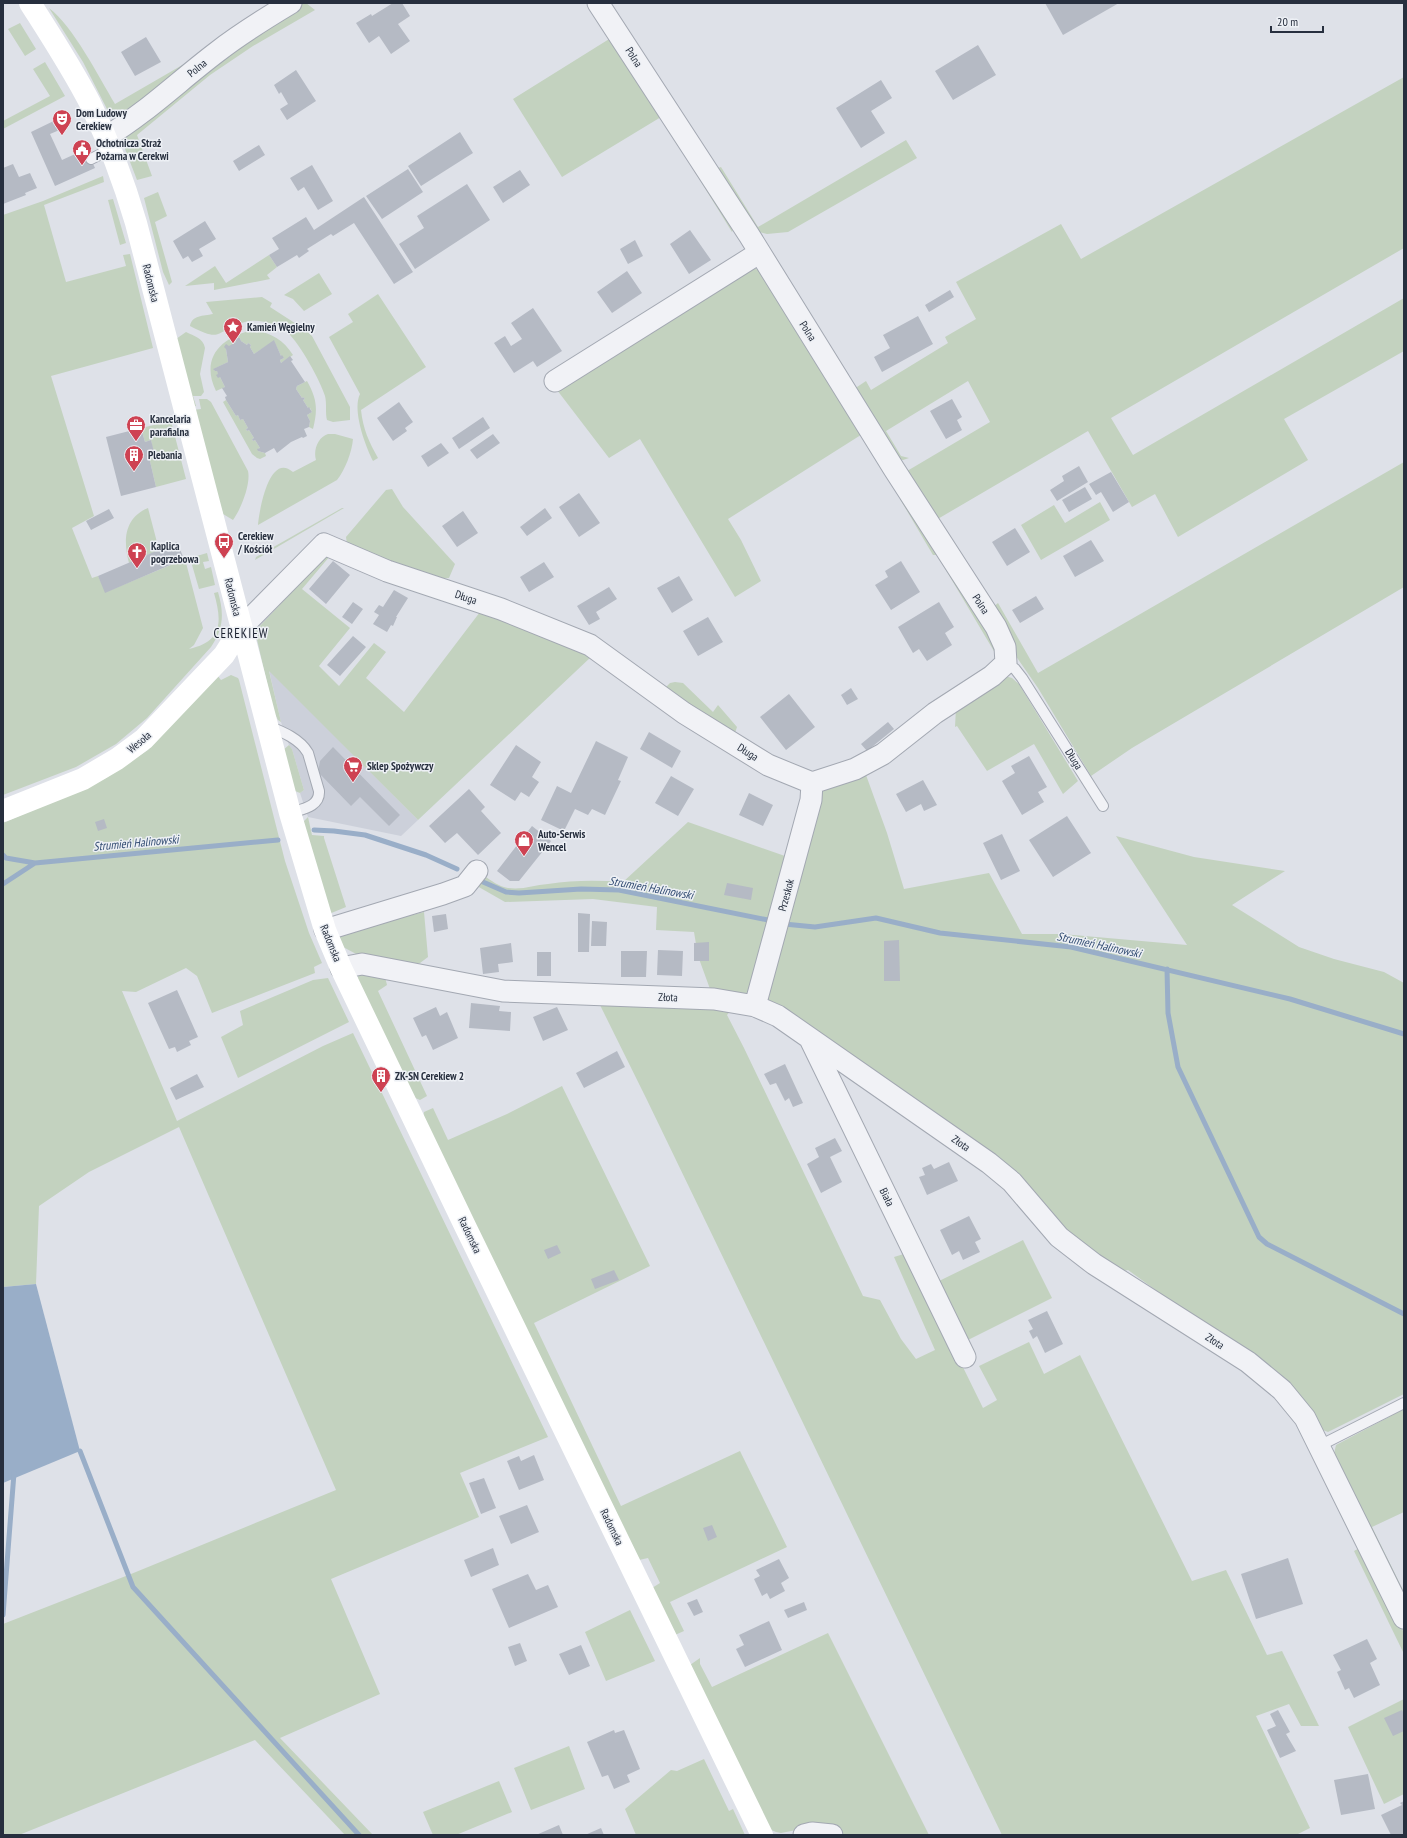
<svg xmlns="http://www.w3.org/2000/svg" width="1407" height="1838" font-family="'PT Sans Narrow',sans-serif">
<rect width="100%" height="100%" fill="#dee1e8"/>
<path fill="#ccd0da" d="M269,670L418,820L401,836L308,817L300,793L304,790L292,749L289,745L281,722Z"/>
<path fill="#c3d2bf" d="M302,3H306L315,10L253,46L210,75L137,135L152,176L137,180L122,141V136L128,130Z
M49,8C73,26 99,77 115,104L191,60L121,119L109,113L83,62Z
M20,23L36,49L25,56L8,29Z
M614,36L735,225L732,232L661,117L562,177L513,99Z
M45,62L65,96L3,129V121L50,96L33,69Z
M1404,77V248L1111,418L1133,455L1404,298V351L1284,419L1308,460L1178,537L1155,494L1132,507L1088,431L936,520L902,474L990,422L968,381L886,431L901,456L909,458L903,460L898,459L854,389L866,381L871,390L948,343L945,337L976,319L956,282L1061,224L1081,259Z
M906,140L917,158L788,232L767,234L752,230L718,168L721,167L758,227Z
M103,176L104,182L44,205L66,282L126,266L123,255L130,254L153,348L51,376L94,516L72,528L92,578L98,576L106,592L185,559L203,628L194,645L189,649C223,642 222,621 214,593L218,592C224,613 224,628 211,647L147,718L116,744L76,767L3,795V215L43,201Z
M158,192L167,216L155,222L172,282L169,285L163,272L144,198Z
M113,199L126,243L120,245L108,200Z
M269,255L277,267L267,275L270,279L214,290V283L185,286L215,266L226,283Z
M755,269L761,270L864,433L728,519L741,540L761,581L735,597L640,439L609,458L557,390L747,270Z
M319,273L332,294L304,311L293,299L284,295Z
M378,294L426,367L361,410C363,429 369,442 378,458L373,461C365,445 352,410 360,394L329,337L353,322L348,314Z
M262,297L272,303L270,307L304,329L312,336L350,407V420L333,422L327,420C325,413 327,404 325,396C320,380 300,344 288,333C279,324 258,318 245,322C215,330 224,344 190,326C192,315 203,316 213,314L206,302Z
M253,330C270,332 284,340 293,355L281,363L280,360L284,358L281,356L274,341L254,354L250,347L251,345L248,343L247,345L241,341L240,338H236V342L226,349L228,362L214,369L215,371H217L225,387L216,391C200,358 221,337 253,330Z
M186,332C194,336 203,338 205,348L200,374L204,392L201,396H193L196,406L192,407L176,339Z
M307,381C317,399 318,409 313,429L309,427L310,421L307,415L312,412L310,408H308L303,400L305,399L303,397L302,398L296,389L297,386Z
M199,399H207L211,402L248,471C251,484 241,509 233,520L223,514L193,410L201,409Z
M226,400L236,416L238,415L240,420L243,419L248,428L246,429L247,431L249,430L254,438L252,439L253,441L255,440L260,448L258,449V451L265,453L266,456L260,459L257,458L252,454L223,402Z
M171,421L186,479L156,487L149,457L154,456L151,440L145,442L141,428Z
M328,434H335L353,439C352,452 345,470 337,480L258,525C259,512 269,451 293,472L316,460C313,450 318,437 328,434Z
M1404,462V587L1132,748L1091,776L1038,688L1013,652L991,609L998,603L1038,673Z
M392,489L403,507L455,564L449,578L430,579L347,544L346,537L386,490Z
M904,496L989,626L998,658L937,555H933L900,499Z
M1100,502L1110,520L1041,560L1021,525L1054,505L1065,523Z
M148,508L159,550L129,563C123,541 124,518 148,508Z
M342,508H344L255,560L256,557Z
M207,553L209,561L203,562L205,569L211,567L215,585L199,589L190,558Z
M326,556H330L302,589L350,628L319,666L339,686L374,643L386,652L366,678L404,712L480,612L392,581L380,580L383,577L550,632L592,656L418,820L269,671L281,722L278,720L274,713L255,631Z
M217,675L221,680L231,675L238,678L239,680L285,861L309,933L322,963L314,967L315,973L212,1013L197,976L186,968L136,992L122,991L177,1121L323,1046L353,1033L548,1437L460,1473L479,1517L331,1579L380,1694L280,1738L373,1835H345L255,1740L19,1835H3V1624L131,1574L336,1490L179,1127L89,1172L39,1206L36,1284L3,1287V823L106,778L148,750Z
M1005,676L1012,678L1019,684L1078,781L1063,794L1034,744L987,771L957,726L955,727L956,708Z
M675,682L683,683L713,712L718,705L737,727L735,733L708,722L665,688L670,683Z
M289,745L292,749L304,790L300,793L295,791L283,750Z
M866,775L887,833L904,889L989,873L1022,934H1062L1187,945L1116,836L1194,857L1285,871L1232,905L1299,947L1334,959L1384,972L1404,983V1394L1328,1432L1320,1429L1273,1375L1128,1270L1115,1273L937,1117L710,989L698,956L694,932L656,930L657,907L593,899L505,902L477,886L484,876C491,880 499,887 508,888C523,890 534,885 548,884C573,880 598,880 623,882L688,822L805,863L820,789Z
M308,817L312,835L324,836V838L346,907L329,914L301,824Z
M424,912L428,957L420,963L412,965L360,956L343,947L339,936L349,931Z
M384,973L387,985L378,991L427,1096L420,1100L413,1097L357,980L359,974Z
M328,978L349,1022L238,1078L221,1037L243,1025L240,1011L313,980Z
M599,1003L732,1009L727,1015L744,1048L863,1296L880,1300L901,1339L916,1359L935,1350L894,1257L907,1253L983,1408L997,1400L979,1366L1029,1342L1044,1374L1080,1355L1192,1581L1226,1570L1267,1655L1282,1651L1319,1726H1301L1289,1704L1256,1716L1310,1828L1296,1835H1002L647,1100Z
M562,1086L650,1266L534,1323L621,1506L740,1451L787,1547L670,1602L684,1631L675,1635L652,1588L660,1583L648,1558L639,1560L423,1118L424,1112L433,1108L448,1140L507,1114Z
M1023,1240L1052,1298L966,1341L939,1281Z
M1404,1409V1512L1372,1527L1404,1592V1603L1333,1458L1336,1445Z
M1363,1546L1404,1633V1654L1354,1551Z
M630,1610L655,1661L606,1681L585,1632Z
M828,1633L929,1835H846L822,1825L781,1833L776,1832L769,1829L690,1665L700,1658V1664L712,1687Z
M1404,1699V1794L1384,1804L1348,1727Z
M569,1746L585,1789L531,1810L514,1768Z
M704,1759L729,1811L733,1809L745,1835H636L625,1809L671,1770L677,1771Z
M499,1781L512,1812L456,1835H433L423,1812Z"/>
<path fill="#99aec8" d="M36,1284L80,1451L3,1483V1287Z"/>
<g fill="none" stroke-linecap="round" stroke-linejoin="round">
<path stroke="#99aec8" stroke-width="5" d="M314,830L334,831L365,835L426,855L457,869
M3,855L6,858L35,863
M483,882L506,892L519,893L581,889L619,890L768,920
M3,884L35,863L278,840
M784,924L815,927L876,918L940,933L1071,947L1290,999L1404,1034
M1167,969L1168,1013L1178,1067L1259,1237L1267,1244L1404,1314
M80,1451L133,1587L359,1835
M3,1615L14,1473"/>
</g>
<path fill="#b5bac4" d="M393,3H402L410,16L398,24L410,41L391,54L379,36L369,43L356,23L371,14L372,16Z
M1045,3H1119L1063,35Z
M146,37L161,62L135,76L121,52Z
M978,45L996,75L953,100L935,71Z
M296,70L316,101L287,120L280,109L288,104L281,92L279,94L274,85Z
M881,80L892,98L871,111L885,133L861,148L836,108Z
M64,116L69,126L50,134L62,160L86,149L95,168L55,186L31,132Z
M460,132L473,153L421,186L408,166Z
M259,145L265,155L239,171L233,161Z
M13,164L19,177L30,173L37,188L25,193L26,195L3,204V168Z
M312,165L333,201L318,210L304,187L298,191L290,178Z
M408,169L423,192L382,219L366,196Z
M520,170L530,185L503,203L493,187Z
M467,184L490,220L415,269L399,244L424,228L417,216Z
M364,197L413,272L394,284L354,223L333,236L331,234L307,249L309,251L299,258L297,255L277,267L269,255L279,249L272,238L306,217L314,230Z
M205,221L216,239L199,249L203,256L192,262L188,256L183,259L173,241Z
M690,230L711,260L689,274L670,244Z
M635,240L643,256L628,264L620,249Z
M627,271L642,293L612,313L597,292Z
M950,290L954,297L929,312L925,305Z
M533,308L562,351L537,367L533,361L514,373L494,343L505,336L511,346L522,339L511,323Z
M918,316L933,344L882,372L874,357L890,348L883,335Z
M236,338H240L241,341L247,345L248,343L251,345L250,347L254,354L274,340L281,356L282,355L284,358L280,360L281,363L290,356L293,360L291,361L305,382L297,386L296,389L302,398L303,397L305,399L303,400L308,408L309,407L312,412L307,415L310,421L309,427L304,429L307,436L303,438L302,437L291,442L277,453L274,448L265,453L258,451L257,449L260,448L255,440L253,441L252,439L254,438L249,430L247,431L246,429L248,428L243,419L240,420L238,415L236,416L226,400L225,397L227,396L222,388L225,387L220,377L218,378L216,375L218,374L217,371H215L213,369L228,362L226,349L224,347L226,344L229,346L236,342Z
M952,399L962,417L957,420L962,430L946,439L930,411Z
M399,402L413,422L405,428L407,431L393,441L377,418Z
M483,417L490,428L459,449L452,438Z
M141,428L145,442L151,440L155,456L149,457L156,487L121,496L106,437Z
M493,434L500,443L477,459L470,450Z
M441,443L449,453L428,467L421,456Z
M1079,466L1088,482L1057,501L1050,490L1064,481L1062,476Z
M1111,472L1129,502L1113,512L1101,492L1096,495L1089,484Z
M1085,487L1092,499L1069,512L1062,500Z
M579,493L600,523L579,537L559,507Z
M545,508L552,518L527,536L520,527Z
M109,509L114,518L91,530L86,521Z
M463,511L478,533L457,547L442,526Z
M1015,528L1030,552L1007,566L992,542Z
M1091,540L1104,561L1075,577L1063,556Z
M177,542L184,559L105,593L98,576Z
M333,561L350,575L326,604L309,589Z
M901,561L920,592L891,610L875,585L888,577L885,571Z
M544,562L554,577L529,592L520,577Z
M679,576L693,600L672,613L657,588Z
M609,587L617,599L596,612L600,619L589,625L577,606Z
M394,590L408,598L396,617H397L393,626L391,625L387,632L373,624L379,615L374,612L379,605L383,607Z
M1036,596L1044,609L1020,623L1012,610Z
M353,602L363,609L352,624L342,617Z
M939,602L954,627L945,633L952,645L927,661L919,649L913,653L898,627Z
M708,617L723,642L698,656L683,631Z
M353,636L366,647L340,676L327,665Z
M851,688L858,699L847,705L841,695Z
M789,694L815,727L786,750L760,717Z
M888,722L894,729L867,751L861,744Z
M649,732L681,751L672,768L640,749Z
M596,741L628,757L618,780L621,781L605,815L592,809L588,815L575,809L564,831L541,820L557,786L571,793Z
M516,745L541,762L532,777L539,782L529,797L521,792L515,801L490,785Z
M333,747L400,815L389,826L360,797L351,806L318,772L320,761Z
M1029,756L1047,787L1038,792L1044,802L1022,815L1002,781L1015,773L1011,766Z
M671,776L694,789L678,816L655,803Z
M923,780L937,805L924,811L921,804L906,812L896,794Z
M469,789L485,807L481,811L501,833L478,855L457,833L445,843L429,826Z
M749,793L773,805L763,826L739,815Z
M1067,816L1091,853L1053,877L1029,840Z
M104,819L107,828L98,831L95,822Z
M532,826L551,841L519,881H510L497,871Z
M1002,834L1020,871L1001,880L983,843Z
M727,883L753,888L751,900L724,895Z
M578,913L590,914L589,952H578Z
M446,914L448,929L434,932L432,916Z
M592,921L607,922L606,946H591Z
M899,940L900,981H884V941Z
M709,942V961H694V943Z
M511,943L513,962L498,964L499,972L483,974L480,948Z
M658,950L683,951L682,976L657,975Z
M621,951H647L646,977H621Z
M537,952H551V976H537Z
M177,990L198,1037L189,1041L191,1045L177,1052L175,1047L169,1049L148,1003Z
M471,1003L500,1006L499,1011L511,1012L510,1031L469,1028Z
M436,1007L440,1016L447,1012L458,1038L433,1050L426,1035L422,1037L413,1018Z
M557,1007L568,1030L543,1041L533,1017Z
M617,1051L625,1067L584,1088L576,1073Z
M785,1064L803,1103L793,1107L789,1098L785,1101L776,1083L770,1085L764,1074Z
M197,1074L204,1087L176,1100L170,1088Z
M835,1138L842,1151L830,1157L842,1182L821,1193L807,1164L819,1157L815,1148Z
M949,1162L958,1181L927,1195L919,1177L925,1175L922,1168L931,1164L934,1169Z
M969,1216L981,1239L975,1242L980,1252L963,1260L959,1251L952,1255L940,1230Z
M557,1245L561,1253L548,1259L544,1250Z
M614,1270L619,1280L595,1289L591,1279Z
M1047,1311L1063,1344L1045,1353L1037,1336L1033,1339L1029,1331L1033,1329L1028,1320Z
M534,1455L544,1480L519,1490L507,1461L519,1456L521,1461Z
M484,1478L496,1508L481,1514L469,1483Z
M527,1505L539,1532L511,1544L499,1516Z
M712,1525L717,1537L708,1541L703,1528Z
M493,1548L499,1565L471,1577L464,1560Z
M1288,1558L1303,1604L1256,1619L1241,1574Z
M779,1559L789,1578L781,1583L785,1591L770,1599L767,1593L762,1596L754,1579L760,1576L756,1570Z
M528,1574L536,1590L548,1585L558,1607L509,1628L492,1589Z
M697,1599L703,1612L694,1616L687,1603Z
M804,1602L807,1610L788,1618L784,1610Z
M769,1621L782,1650L745,1667L736,1649L744,1645L739,1635Z
M1367,1639L1377,1659L1370,1663L1380,1685L1354,1698L1349,1688L1345,1690L1337,1672L1341,1670L1333,1655Z
M520,1643L527,1661L515,1666L508,1647Z
M581,1645L590,1666L569,1675L559,1654Z
M1278,1710L1290,1732L1286,1734L1296,1751L1280,1758L1267,1730L1276,1726L1270,1714Z
M1402,1710L1404,1714V1731L1393,1736L1384,1718Z
M614,1730L615,1733L624,1730L640,1769L627,1775L630,1782L614,1789L608,1775L602,1777L587,1742Z
M1368,1774L1375,1809L1341,1815L1334,1780Z
M1404,1801V1835H1391L1381,1815L1402,1805L1400,1803Z
M559,1825L563,1835H536Z
M601,1828L604,1835H585Z"/>
<g fill="none" stroke-linecap="round" stroke-linejoin="round">
<g stroke="#a3a8b2" stroke-width="12">
<path id="lane" d="M91,159L111,149
M1006,663L1015,669L1022,678L1103,806
M268,726C283,732 300,739 308,753L319,791C320,807 302,809 290,813
M1319,1446L1404,1403"/>
</g>
<g stroke="#a3a8b2" stroke-width="23">
<path id="street" d="M106,137C146,113 180,80 217,52C240,34 266,18 291,3
M555,381L759,253
M241,628L324,544L387,571L501,609L590,645L684,713L768,765L812,783L855,769L883,754L935,713L992,676L1006,663L1005,647L996,627L894,469L749,235L598,3
M325,930L443,894L465,886L477,871
M341,968L362,964L503,991L714,999L755,1006L778,1016L989,1163L1012,1182L1059,1237L1094,1264L1248,1362L1282,1390L1305,1418L1404,1618
M755,1006L811,800L812,783
M810,1039L965,1357
M804,1835L812,1833L832,1835"/>
</g>
<use href="#lane" stroke="#f1f2f6" stroke-width="10"/>
<use href="#street" stroke="#f1f2f6" stroke-width="21"/>
<path stroke="#fff" stroke-width="22" d="M30,3C51,36 72,68 90,103C109,142 124,182 136,223L290,813L325,930L341,968L466,1228L762,1835
M3,811L83,779L117,759L144,739L224,655L241,628"/>
</g>
<defs>
<g id="theatre-pin" transform="scale(1)"><path d="M0 17L-7.5 6A9.5 9.5 0 1 1 7.5 6Z" fill="#ce4252" stroke="#edf0f5"/><path d="M-5-5.5Q0-4 5-5.5V0Q5 5 0 6Q-5 5-5 0ZM-3.3-2.5H-1v1.5H-3.3ZM1-2.5H3.3v1.5H1ZM-2.8 1Q0 5.5 2.8 1Z" fill="#fff"/></g>
<g id="civic-pin" transform="scale(1)"><path d="M0 17L-7.5 6A9.5 9.5 0 1 1 7.5 6Z" fill="#ce4252" stroke="#edf0f5"/><path d="M-.6-6.5H3V-4.5H.6V-3L4-1V1h2V6H-6V1h2V-1L-.6-3ZM-1.2 2.5V6h2.4V2.5Z" fill="#fff"/></g>
<g id="sight-pin" transform="scale(1)"><path d="M0 17L-7.5 6A9.5 9.5 0 1 1 7.5 6Z" fill="#ce4252" stroke="#edf0f5"/><path d="M0-6L1.8-2.2L6-1.7L2.9 1.2L3.7 5.4L0 3.3L-3.7 5.4L-2.9 1.2L-6-1.7L-1.8-2.2Z" fill="#fff"/></g>
<g id="office-pin" transform="scale(1)"><path d="M0 17L-7.5 6A9.5 9.5 0 1 1 7.5 6Z" fill="#ce4252" stroke="#edf0f5"/><path d="M-6-3h4V-5.5h4V-3h4V5H-6ZM-1-4.5V-3h2v-1.5ZM-6 0V1H6V0Z" fill="#fff"/></g>
<g id="building-pin" transform="scale(1)"><path d="M0 17L-7.5 6A9.5 9.5 0 1 1 7.5 6Z" fill="#ce4252" stroke="#edf0f5"/><path d="M-4-6H4V6H1V3H-1V6H-4ZM-2.5-4.3h1.7v1.8h-1.7ZM.8-4.3h1.7v1.8H.8ZM-2.5-1h1.7V.8h-1.7ZM.8-1h1.7V.8H.8Z" fill="#fff"/></g>
<g id="bus-pin" transform="scale(1)"><path d="M0 17L-7.5 6A9.5 9.5 0 1 1 7.5 6Z" fill="#ce4252" stroke="#edf0f5"/><path d="M-5-6H5V4H4V6H2V4H-2V6H-4V4H-5ZM-3.5-4V0h7V-4ZM-3.5 1.2v1.5H-2V1.2ZM2 1.2v1.5H3.5V1.2Z" fill="#fff"/></g>
<g id="church-pin" transform="scale(1)"><path d="M0 17L-7.5 6A9.5 9.5 0 1 1 7.5 6Z" fill="#ce4252" stroke="#edf0f5"/><path d="M-1.2-6h2.4v3.5h3.3v2.4h-3.3V6h-2.4V-.1h-3.3v-2.4h3.3Z" fill="#fff"/></g>
<g id="supermarket-pin" transform="scale(1)"><path d="M0 17L-7.5 6A9.5 9.5 0 1 1 7.5 6Z" fill="#ce4252" stroke="#edf0f5"/><path d="M-6-5.5h2.5l.6 2H6L4.5 2H-2.5L-4.4-4H-6ZM-1.5 3.2a1.3 1.3 0 1 0 .1 0ZM3 3.2a1.3 1.3 0 1 0 .1 0Z" fill="#fff"/></g>
<g id="shop-pin" transform="scale(1)"><path d="M0 17L-7.5 6A9.5 9.5 0 1 1 7.5 6Z" fill="#ce4252" stroke="#edf0f5"/><path d="M-5-2.5h2.3a2.7 3.5 0 0 1 5.4 0H5L5.5 6h-11ZM-1.5-2.5h3a1.5 2.3 0 0 0-3 0Z" fill="#fff"/></g>
</defs>
<g fill-rule="evenodd">
<use href="#theatre-pin" x="62" y="119"/>
<use href="#civic-pin" x="82" y="149"/>
<use href="#sight-pin" x="233" y="327"/>
<use href="#office-pin" x="136" y="425"/>
<use href="#building-pin" x="134" y="455"/>
<use href="#bus-pin" x="224" y="542"/>
<use href="#church-pin" x="137" y="552"/>
<use href="#supermarket-pin" x="353" y="766"/>
<use href="#shop-pin" x="524" y="840"/>
<use href="#building-pin" x="381" y="1076"/>
</g>
<g text-anchor="middle" stroke-width="3" stroke-linejoin="round" paint-order="stroke">
<g font-size="11" fill="#272f3e" stroke="#edf0f5">
<text transform="translate(634 57) rotate(58)" y="4">Polna</text>
<text transform="translate(197 68) rotate(-39)" y="4">Polna</text>
<text transform="translate(151 283) rotate(76)" y="4">Radomska</text>
<text transform="translate(808 331) rotate(58)" y="4">Polna</text>
<text transform="translate(233 597) rotate(76)" y="4">Radomska</text>
<text transform="translate(466 597) rotate(18)" y="4">Długa</text>
<text transform="translate(981 604) rotate(57)" y="4">Polna</text>
<text transform="translate(139 742) rotate(-40)" y="4">Wesoła</text>
<text transform="translate(748 752) rotate(32)" y="4">Długa</text>
<text transform="translate(1074 759) rotate(58)" y="4">Długa</text>
<text transform="translate(786 895) rotate(-75)" y="4">Przeskok</text>
<text transform="translate(331 943) rotate(68)" y="4">Radomska</text>
<text transform="translate(668 997) rotate(2)" y="4">Złota</text>
<text transform="translate(961 1143) rotate(35)" y="4">Złota</text>
<text transform="translate(887 1197) rotate(64)" y="4">Biała</text>
<text transform="translate(470 1235) rotate(64)" y="4">Radomska</text>
<text transform="translate(1215 1341) rotate(33)" y="4">Złota</text>
<text transform="translate(612 1527) rotate(64)" y="4">Radomska</text>
</g>
<g font-size="11" font-weight="bold" fill="#272f3e" stroke="#edf0f5" text-anchor="start">
<text x="76" y="117">Dom Ludowy<tspan x="76" dy="13">Cerekiew</tspan></text>
<text x="96" y="147">Ochotnicza Straż<tspan x="96" dy="13">Pożarna w Cerekwi</tspan></text>
<text x="247" y="331">Kamień Węgielny</text>
<text x="150" y="423">Kancelaria<tspan x="150" dy="13">parafialna</tspan></text>
<text x="148" y="459">Plebania</text>
<text x="238" y="540">Cerekiew<tspan x="238" dy="13">/ Kościół</tspan></text>
<text x="151" y="550">Kaplica<tspan x="151" dy="13">pogrzebowa</tspan></text>
<text x="367" y="770">Sklep Spożywczy</text>
<text x="538" y="838">Auto-Serwis<tspan x="538" dy="13">Wencel</tspan></text>
<text x="395" y="1080">ZK-SN Cerekiew 2</text>
</g>
<g font-size="12" font-style="italic" fill="#324c72" stroke="#edf0f5">
<text transform="translate(136 843) rotate(-5)" y="4">Strumień Halinowski</text>
<text transform="translate(651 888) rotate(10)" y="4">Strumień Halinowski</text>
<text transform="translate(1099 945) rotate(12)" y="4">Strumień Halinowski</text>
</g>
<g font-size="13" letter-spacing="1" fill="#1a202f" stroke="#edf0f5">
<text x="241" y="638">CEREKIEW</text>
</g>
</g>
<rect width="1407" height="1838" fill="none" stroke="#272f3e" stroke-width="8"/>
<path d="M1271 26v6h52v-6" fill="none" stroke="#272f3e" stroke-width="2"/>
<text x="1277" y="26" font-size="12" fill="#272f3e" stroke="#edf0f5" stroke-width="3" paint-order="stroke">20 m</text>
</svg>
